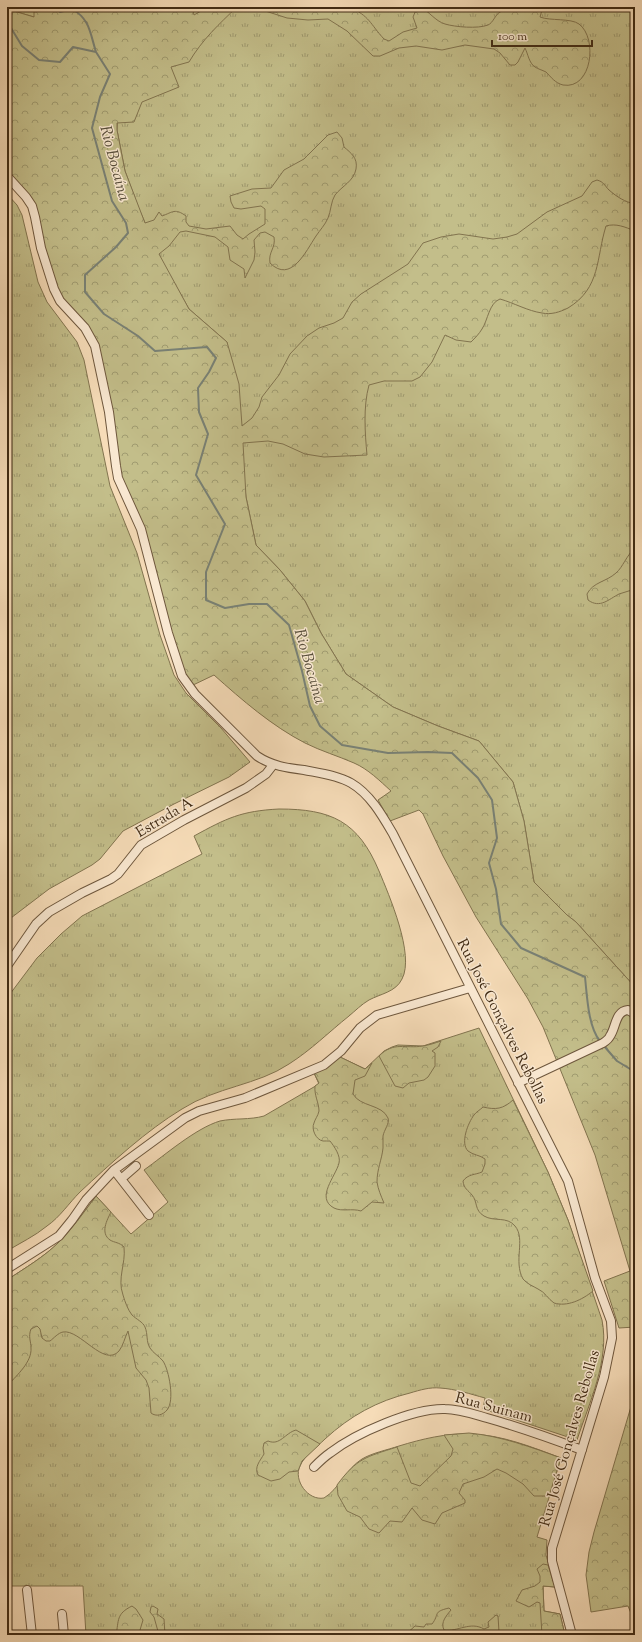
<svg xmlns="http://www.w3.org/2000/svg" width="642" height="1642" font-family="'Sorts Mill Goudy',serif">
<defs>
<pattern id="grass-tufts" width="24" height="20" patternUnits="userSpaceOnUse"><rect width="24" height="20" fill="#c3be8a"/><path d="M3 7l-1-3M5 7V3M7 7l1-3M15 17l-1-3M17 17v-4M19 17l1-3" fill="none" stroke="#a09b70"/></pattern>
<pattern id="forest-crowns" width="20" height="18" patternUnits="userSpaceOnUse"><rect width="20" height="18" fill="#c3be8a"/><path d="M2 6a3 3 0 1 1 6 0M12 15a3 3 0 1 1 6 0" fill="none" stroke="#a09b70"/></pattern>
</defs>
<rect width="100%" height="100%" fill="#f6dcb8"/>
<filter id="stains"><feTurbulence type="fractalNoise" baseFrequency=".005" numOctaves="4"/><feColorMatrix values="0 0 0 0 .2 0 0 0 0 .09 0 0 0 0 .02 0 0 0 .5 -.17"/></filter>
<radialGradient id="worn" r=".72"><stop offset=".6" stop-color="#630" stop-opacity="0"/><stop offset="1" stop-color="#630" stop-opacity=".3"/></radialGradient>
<path fill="url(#grass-tufts)" stroke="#82744f" d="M7,7H635V987L576,922L567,915L534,882L524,821L513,782L479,741L438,726L393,707L346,674L321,633L305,601L280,570L256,545L246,497L227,342L189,309L162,261L139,209L125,171L117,130L119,93L34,17L7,9Z
M7,194L17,205L22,215L38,282L47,302L77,342L84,360L110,486L137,553L160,635L174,675L186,693L221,728L250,762L229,777L174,804L123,831L100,859L92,865L49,889L7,921Z
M279,809C331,809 358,821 379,871C389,895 415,955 402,979C396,992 380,994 369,1000C362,1004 355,1011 349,1016C329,1032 311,1050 289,1064C258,1085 216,1087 182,1109C147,1130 110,1164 80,1192C69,1203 60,1217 47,1226C35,1236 20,1243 7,1251V998L37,958L61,934L82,916L202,854L194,836C227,818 241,811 279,809Z
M479,1028L548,1172L568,1220L602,1320C610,1360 589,1403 577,1440L483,1409L485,1398C470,1394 456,1389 440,1388C430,1387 420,1390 410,1393C377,1401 350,1416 325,1439C317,1447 304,1456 300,1466C293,1480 308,1501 324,1498C339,1489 346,1469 362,1459C372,1453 387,1450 399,1446C422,1439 446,1433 471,1434C502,1435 532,1447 561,1458L537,1537L547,1540L546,1555L555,1587L543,1586L544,1611L560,1614L565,1635H86L83,1586H7V1280C25,1268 44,1257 59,1242C73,1228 84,1212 96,1196L131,1234L168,1202L144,1170C165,1155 196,1128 220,1121C234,1118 250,1120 264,1116L319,1084L314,1073L328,1067L340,1057L365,1069L384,1051L392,1047L398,1045L423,1046Z"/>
<path fill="url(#forest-crowns)" stroke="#82744f" d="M34,7H192L194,15L208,7H237C219,24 202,40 189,62L171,67L179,87L142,102L134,122L117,123V130L125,171L145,223L154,220L159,212L162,216C173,212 175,208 186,216V222L189,226L206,229L230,226L237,235L243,239L249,234L265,224V209L261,206L241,209L234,208L231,202L230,196L252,189L271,188L284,170L304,159L328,135L337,132L342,138L344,147C351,153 358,158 356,169C354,181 342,186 335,195C331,201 331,211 328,218C325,225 320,230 316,236C306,251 291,284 270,263C268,252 276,248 274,237L265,232L260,233L254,240L255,252L254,260L245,278L244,269L230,260L228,247L215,237L186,231L180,232L169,246L159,254L189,309L227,342L239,384L242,426L252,418L259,407L262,397L279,375L290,354L307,336L319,328L334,323L343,318L352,302L361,294L408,264L423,243L441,237L459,234L493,239L507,237L517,234L547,212L582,196L592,182L597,180C604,182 604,185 609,190C617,197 625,202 635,204V231C625,227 616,223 606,226C596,258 601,288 568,308C560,312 551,315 542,313C528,311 514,303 500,299C489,303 488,320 482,329C479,334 475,338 471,342L456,340L445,335L432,362L420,377L412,381H384L369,385C363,407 365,433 367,455L324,457L305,454L283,444L268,441L243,443L246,497L256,545L280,570L305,601L321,633L346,674L393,707L438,726L479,741L513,782L524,821L534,882L567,915L576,922L635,987V1327L619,1328L604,1281L630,1271L595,1155L543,1027L528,999L476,917L443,856L423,814L419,810L390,821L378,800L391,791C380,781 368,769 354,763C338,756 321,751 305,743C272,726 242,700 214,675L191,686L186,679L158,590L121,480L96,345L69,308L53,282L36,216L7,174V9L34,17Z
M253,7H349C370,16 370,24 384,39L389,41L403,32L417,28L413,17L416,10L420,7C429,11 435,21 445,24C455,27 478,29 488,25C493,23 495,15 500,12C511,6 530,7 542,10L540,17C550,21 571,18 579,24C598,38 592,90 563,85C555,83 551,77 546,72C542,70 538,69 535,67C529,63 528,54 525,48L518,62L515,65H510L500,53L494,49L465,45L442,50L416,46L399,48L380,56H373L347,31L328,19L308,20L287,18Z
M635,548V589C630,591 624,592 619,594C609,599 600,609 588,600L587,594C593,582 606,582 616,573C623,567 626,556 635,548Z
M441,1041L438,1047L432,1051L435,1053V1066L428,1077L424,1080L409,1083L403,1088L395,1086L379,1056C394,1041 405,1049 423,1046C429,1045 435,1043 441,1041Z
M340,1057L365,1069L372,1063L365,1076L355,1080L353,1094C360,1107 382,1104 388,1118C390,1123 384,1130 383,1136C383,1140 383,1144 383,1148C382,1159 377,1169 377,1182C378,1189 381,1196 384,1203L372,1202L361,1211C352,1208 342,1212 334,1208C315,1198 336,1176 339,1163C341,1156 334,1146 330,1141C328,1141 325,1141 323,1141C316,1140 311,1129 314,1123C315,1119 318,1116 319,1111C319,1103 314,1095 315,1086L319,1083L314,1073L328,1067Z
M513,1100L548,1172L568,1220L593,1291C582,1300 567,1307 554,1303C548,1299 545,1292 538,1289C533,1286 527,1284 523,1279C513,1261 526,1239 515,1226C507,1216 494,1222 484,1216C474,1210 478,1202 472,1195C468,1190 464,1189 463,1181C468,1174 475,1175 482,1172L485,1164V1159C480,1155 473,1155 468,1151C460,1143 468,1123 474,1115C476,1112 480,1110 483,1107C496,1110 503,1109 513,1100Z
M96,1196L111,1212C107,1220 100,1233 110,1240C115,1243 119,1242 124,1247C126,1264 117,1278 123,1295C125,1302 128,1310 132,1315C136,1319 143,1322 145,1327C148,1334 146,1342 150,1348C153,1353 159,1356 163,1361C169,1370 175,1401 167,1410C163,1415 156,1417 151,1413L149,1388L146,1380L136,1368L128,1331C125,1337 123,1346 119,1351C104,1368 80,1329 63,1332C58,1333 54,1338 50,1341H46L42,1338L40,1329L37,1326L31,1329C28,1337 31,1341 31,1348C32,1362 17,1375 9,1384L7,1365V1280C25,1268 44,1257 59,1242C73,1228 84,1212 96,1196Z
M635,1393V1623L628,1606L591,1612L586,1575L589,1552L594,1532Z
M296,1430L320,1444L302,1461L298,1471L289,1472L280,1479L271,1481L258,1475C254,1467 260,1461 264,1454L263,1448L264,1443L268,1441C280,1446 285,1433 296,1430Z
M469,1433C501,1436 531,1447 561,1458L549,1496H534L523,1484L506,1473L497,1469L484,1477L463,1484L459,1493L465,1500V1503L442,1513L435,1524L422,1520L412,1508L402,1522L390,1521L379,1533L369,1529L360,1517L347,1511L338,1495L337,1485C357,1458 366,1457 397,1447L411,1483L420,1486L451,1456L453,1449L444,1435Z
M543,1564L548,1565L555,1587L543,1586L544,1611L560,1614L565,1635H542L540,1603L537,1602L529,1607L516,1601L522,1590L535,1586L540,1582V1576L537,1569Z
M132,1606L136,1609L143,1620L140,1630L141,1635H116C119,1620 116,1614 132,1606Z
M153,1606L158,1609L157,1614L164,1619L165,1635H159L154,1617L150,1612L151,1607Z
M449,1608L451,1610C447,1615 440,1622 444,1630C458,1632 470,1621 484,1629L489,1627L488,1622L496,1615L498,1616L499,1632L495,1635H405L415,1626L424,1627L426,1624H432C440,1614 432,1612 449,1608Z"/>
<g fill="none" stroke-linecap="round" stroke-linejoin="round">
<path stroke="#798175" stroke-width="2" d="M54,7L60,12L72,9C90,19 90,33 96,52
M7,27L11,28L22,46L39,60L60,62L73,47L96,52L110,74L100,97L92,128L112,201L126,223L128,233L116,247L85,275V292L104,314L138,336L155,351L207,347L216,358L209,372L198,388L199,412L208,434L196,475L225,524L206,572V600L225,608L249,604H267L289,625L302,671L310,706L320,726L342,745L388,753L428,752L452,753L478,778L492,800L497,838L489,863L496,889L501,924L521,948L585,977C587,995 588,1027 600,1041
M604,1046L617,1061L635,1072"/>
<g stroke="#6e573d" stroke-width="10">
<path id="minor" d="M7,176L26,197L32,206L35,217L41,248L54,289L60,301L85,328L95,346L109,412L116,466L118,478L141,529L168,633L182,676L195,694L257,756C272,766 287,768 304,770C319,773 337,775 351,783C370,794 382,815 393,834L568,1181L595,1278L611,1321L612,1338L604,1377L552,1548V1561L572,1635
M7,966L36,924L49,912L82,893L111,879L118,874L141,845L184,820L246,788L266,774L273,765
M518,1083L603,1043C606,1041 609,1039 610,1036C616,1028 615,1011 628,1010L635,1014
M114,1170L149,1215
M121,1179L136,1166
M7,1269L59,1236L72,1220L86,1200L114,1170L185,1118L199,1111L245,1098L324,1065L341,1051L360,1028L377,1015L470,988
M314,1467C319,1462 324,1457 330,1453C356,1433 413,1408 445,1409C459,1409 473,1414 487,1418C519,1427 550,1438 582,1450
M27,1590L32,1635
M62,1614L64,1635"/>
</g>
<use href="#minor" stroke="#f9e8d1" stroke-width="8"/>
</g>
<g text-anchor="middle" stroke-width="3" stroke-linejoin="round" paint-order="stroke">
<g font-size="15" fill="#412b14" stroke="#f9e8d1">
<text transform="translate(164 817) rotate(-31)" y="5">Estrada A</text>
<text transform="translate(503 1021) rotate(63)" y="5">Rua José Gonçalves Rebollas</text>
<text transform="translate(494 1407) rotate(15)" y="5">Rua Suinam</text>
<text transform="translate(569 1438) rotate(-74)" y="5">Rua José Gonçalves Rebollas</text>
</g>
<g font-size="16" font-style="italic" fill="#584f3c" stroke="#f9e8d1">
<text transform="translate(116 163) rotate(75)" y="6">Rio Bocaína</text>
<text transform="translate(311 666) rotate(74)" y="6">Rio Bocaína</text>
</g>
</g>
<rect width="642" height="1642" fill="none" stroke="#f6dcb8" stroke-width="24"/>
<rect x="8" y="8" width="626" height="1626" fill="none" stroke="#412b14" stroke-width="2"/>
<rect x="12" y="12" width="618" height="1618" fill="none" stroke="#412b14"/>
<path d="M492 40v6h100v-6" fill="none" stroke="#412b14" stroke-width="2"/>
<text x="498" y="40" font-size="12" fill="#412b14" stroke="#f9e8d1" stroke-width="3" paint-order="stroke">100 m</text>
<rect width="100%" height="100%" filter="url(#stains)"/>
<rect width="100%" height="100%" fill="url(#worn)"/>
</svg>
